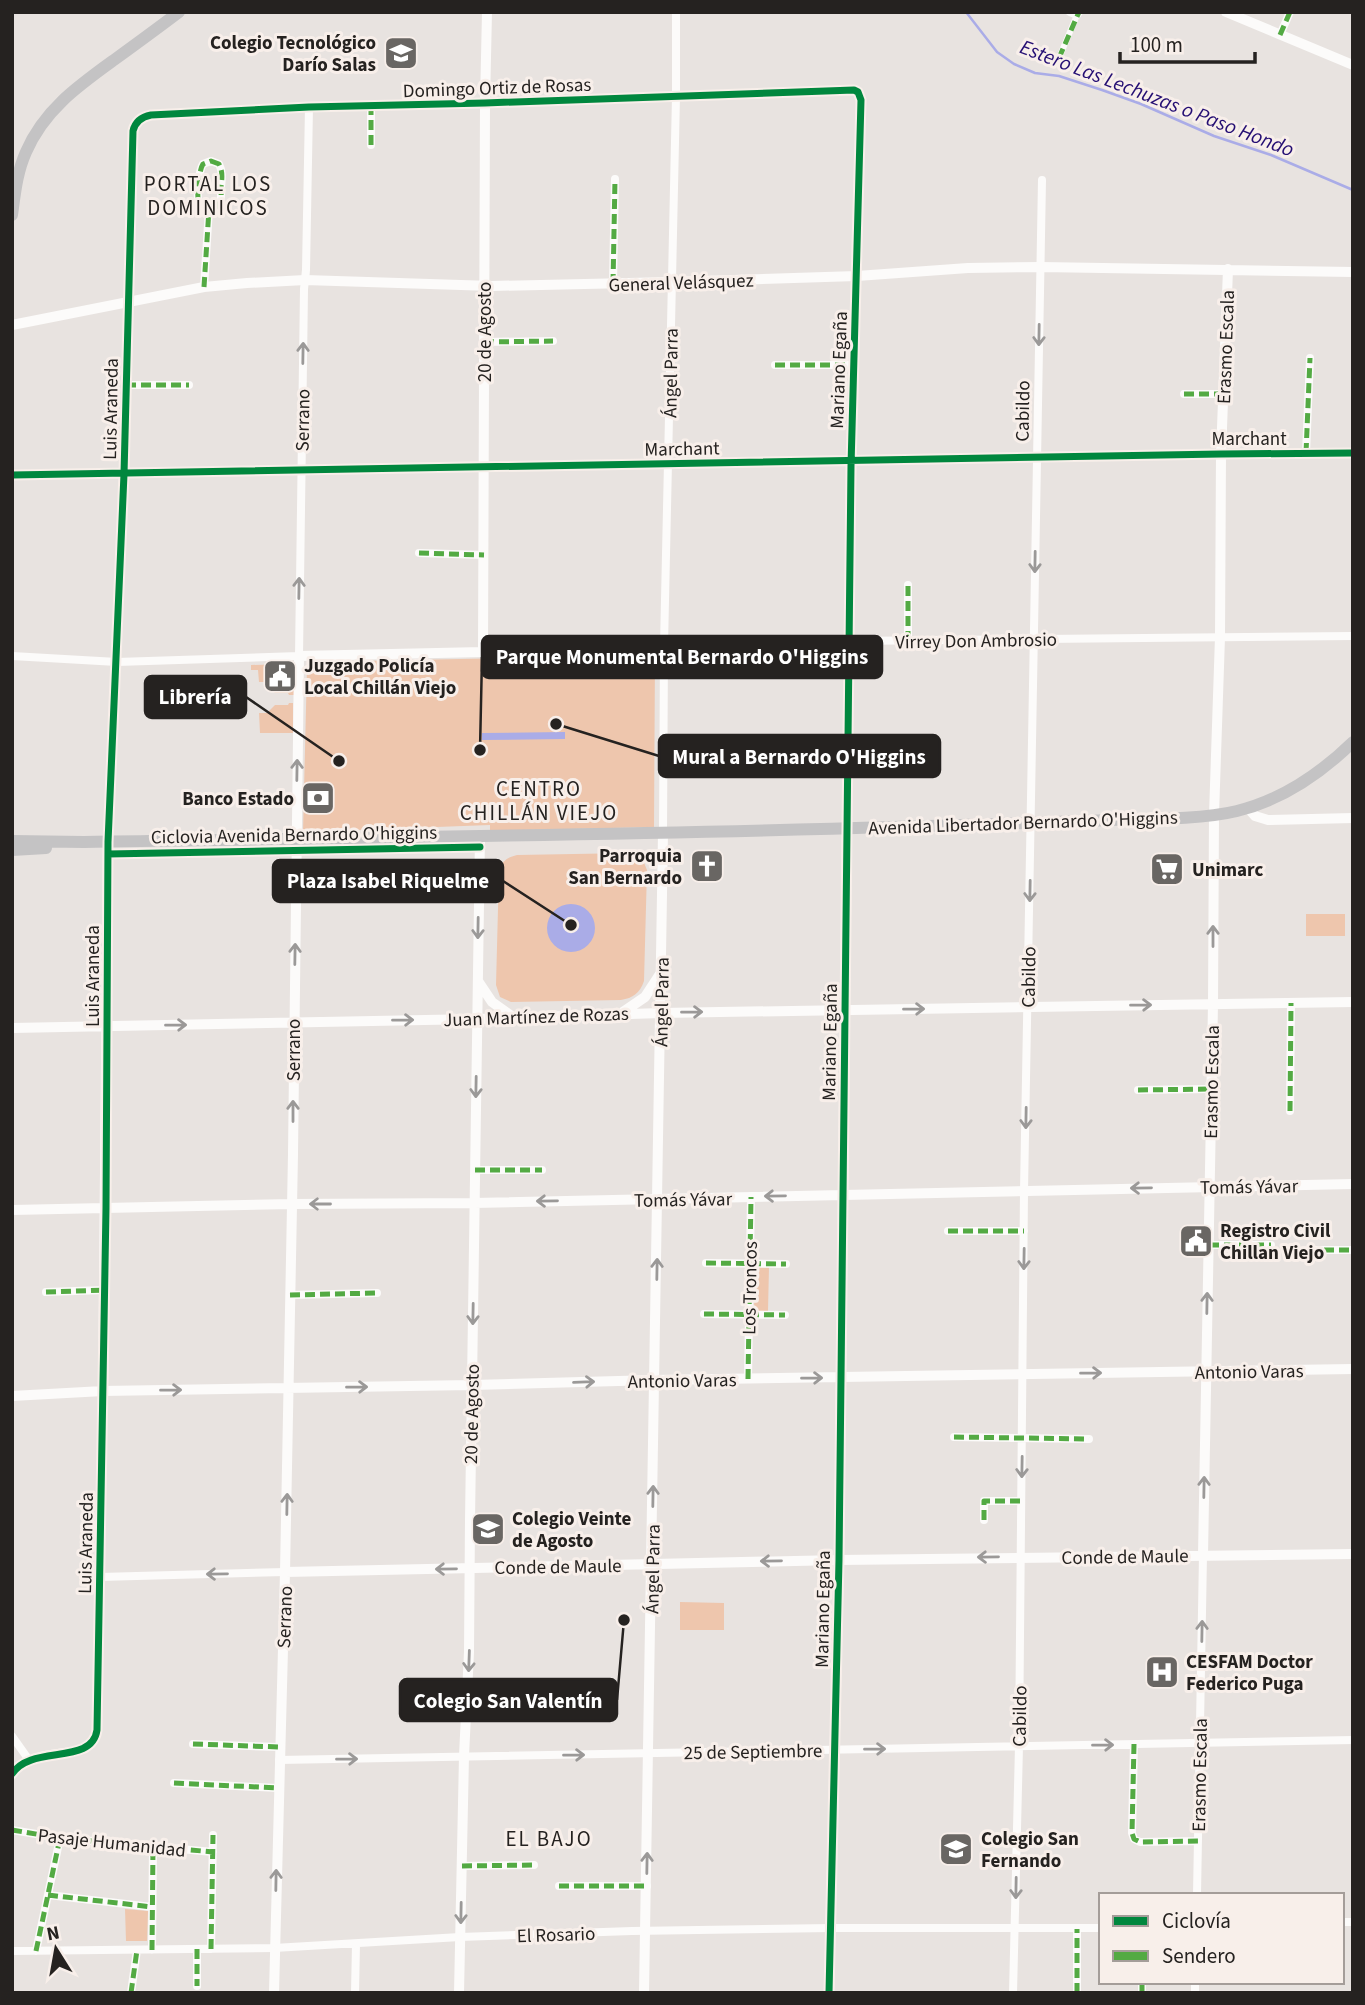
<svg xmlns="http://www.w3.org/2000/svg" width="1365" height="2005" font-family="'Source Sans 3',sans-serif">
<rect width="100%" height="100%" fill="#e8e3e0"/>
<path fill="#eec6ad" d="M655,655L654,827L490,831V825L303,832L307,667L313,662Z
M288,664L295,670L294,695H289L288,693H275L265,682H259L258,670H251V665Z
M289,703H293V733H260L259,713H267L275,705H288Z
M630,853L642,858L647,870L644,981C640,993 633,998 621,1000L511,1002L500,997L496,985L499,870C502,861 508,857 517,855Z
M1306,914H1345V936H1306Z
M755,1267H769L768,1311H754Z
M680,1602L724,1603V1630H680Z
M125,1909L148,1911L147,1941H126Z"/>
<path fill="#aaace7" d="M565,732V739L482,740V733Z
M547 928a24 24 0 1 1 48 0a24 24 0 1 1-48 0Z"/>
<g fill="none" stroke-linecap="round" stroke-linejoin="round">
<path stroke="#aaace7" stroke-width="2.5" d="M966,12L997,52L1014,64L1035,73L1059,76L1102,90L1141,104L1214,136L1271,155L1353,190"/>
<path stroke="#fcfbfa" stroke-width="6" d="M1059,58L1077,15"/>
<path stroke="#fcfbfa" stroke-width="8" d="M1070,12L1077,15L1079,12
M1280,35L1290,12
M371,145V106
M211,161L219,164C223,172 222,178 221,187C221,192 222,199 219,204C214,211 203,211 199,203C196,196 199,170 203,164Z
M613,284L615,179
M204,287L209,209
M484,342L553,341
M775,365H854
M126,385H189
M1184,394H1224
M1306,453L1310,358
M12,475L1221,454L1353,453
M419,553L484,555
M908,641V585
M483,652L849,641L1353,636
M12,656L117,662L299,656L304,289L306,270L309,107
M663,833L664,646L676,96V12
M108,842L124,474L133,131L138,121L151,115L309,107L485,103L851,90L858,92L861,100L851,466L847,829
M1138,1090L1211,1089
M1290,1111L1291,1003
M475,1170H542
M948,1231H1024
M1209,1245H1271
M1309,1250H1353
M706,1263L786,1264
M46,1292L105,1290
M290,1295L377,1293
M704,1314L785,1315
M748,1379L751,1197
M954,1437L1089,1439
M984,1520V1501H1021
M100,1577L285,1572
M12,1736L29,1760
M193,1744L279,1747
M1134,1744L1132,1833L1134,1839L1140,1842L1198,1841
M279,1760L1353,1740
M12,1774C26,1752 61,1754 85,1749L92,1744L96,1735L103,1391
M174,1783L278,1788
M12,1830L60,1838L213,1852
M462,1866L534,1865
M559,1886H647
M48,1895L152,1907
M1197,1895L1203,1555
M1342,1922H1353
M197,1949V1986
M211,1949L213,1835
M152,1950L153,1847
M12,1951L274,1948L460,1937L632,1931L831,1928H1101
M36,1951L60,1838
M131,1993L137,1950
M355,1993L356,1944
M1013,1993L1019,1746L1024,1191L1042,180
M1077,1993V1929
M1142,1993V1982
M1195,1993V1982"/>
<path stroke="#fcfbfa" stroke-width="10" d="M1226,12L1353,65
M12,325L204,287L247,283L305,280L492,286L672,282L857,276L968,268L1041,267L1353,272
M1248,808L1255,816L1268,820L1353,818
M478,981L492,1002L513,1017
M623,1012L645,997L660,974
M12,1028L477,1019L661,1013L1353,1002
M12,1210L292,1204L474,1203L1353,1184
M103,1391L108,842
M12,1396L103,1391L472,1385L655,1380L1353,1369
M1203,1555L1213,1004L1214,815L1220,637L1221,454L1228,269
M285,1572L839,1560L1353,1554
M274,1993L285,1572L293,1154L299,656L483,652L485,103L487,12
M459,1993L464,1756L469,1652L470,1520L480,836
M644,1993L663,833
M829,1993L839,1560L847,829"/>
<path stroke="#c4c3c4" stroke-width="12" d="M12,215C15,193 17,172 26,152C44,110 78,86 114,60C136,44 158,28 179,12
M12,841L84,842C354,838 624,835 894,827C966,825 1037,823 1108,820C1147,819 1200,820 1237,811C1282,800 1321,773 1353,742
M12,850L46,848"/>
<path stroke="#53aa43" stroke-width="5" stroke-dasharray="10 5" stroke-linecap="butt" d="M1280,35L1290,12
M1059,58L1079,12
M371,145V106
M211,161L219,164C223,172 222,178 221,187C221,192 222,199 219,204C214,211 203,211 199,203C196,196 199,170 203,164Z
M613,284L615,179
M204,287L209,209
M484,342L553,341
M775,365H854
M126,385H189
M1184,394H1224
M1306,453L1310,358
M419,553L484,555
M908,641V585
M1138,1090L1211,1089
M1290,1111L1291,1003
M475,1170H542
M948,1231H1024
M1209,1245H1271
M1309,1250H1353
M706,1263L786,1264
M46,1292L105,1290
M290,1295L377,1293
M704,1314L785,1315
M748,1379L751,1197
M954,1437L1089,1439
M984,1520V1501H1021
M193,1744L279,1747
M1134,1744L1132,1833L1134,1839L1140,1842L1198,1841
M174,1783L278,1788
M12,1830L60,1838L213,1852
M462,1866L534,1865
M559,1886H647
M48,1895L152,1907
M197,1949V1986
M211,1949L213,1835
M152,1950L153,1847
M36,1951L60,1838
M131,1993L137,1950
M1077,1993V1929
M1142,1993V1982"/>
<g stroke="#f8efea" stroke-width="11">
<path id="cycleway" d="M12,475L1221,454L1353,453
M108,854L480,847
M12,1774C31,1744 92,1766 97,1730L106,1208L108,842L124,474L133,131C135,122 141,117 151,115L309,107L485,103L854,90L858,92L861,100L851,466L839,1560L829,1993"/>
</g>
<use href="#cycleway" stroke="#00873e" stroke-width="7"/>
</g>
<defs><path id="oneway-shaft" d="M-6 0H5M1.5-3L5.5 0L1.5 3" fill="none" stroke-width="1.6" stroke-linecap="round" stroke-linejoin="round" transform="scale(1.75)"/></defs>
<g stroke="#9b9998">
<use href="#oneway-shaft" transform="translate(1039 335) rotate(91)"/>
<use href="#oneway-shaft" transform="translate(303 353) rotate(-89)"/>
<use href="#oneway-shaft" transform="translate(1035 562) rotate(91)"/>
<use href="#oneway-shaft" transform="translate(299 588) rotate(-89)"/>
<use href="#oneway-shaft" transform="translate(297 770) rotate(-89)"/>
<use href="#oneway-shaft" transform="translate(1030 891) rotate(91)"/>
<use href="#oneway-shaft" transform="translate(478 928) rotate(91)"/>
<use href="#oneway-shaft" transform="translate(1213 936) rotate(-90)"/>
<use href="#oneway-shaft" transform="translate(295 954) rotate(-89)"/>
<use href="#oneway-shaft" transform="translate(1141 1005) rotate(-1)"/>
<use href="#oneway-shaft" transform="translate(914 1009) rotate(-1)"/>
<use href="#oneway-shaft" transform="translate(692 1012) rotate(-1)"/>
<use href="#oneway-shaft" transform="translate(403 1020) rotate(-1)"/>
<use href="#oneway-shaft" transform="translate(176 1025) rotate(-1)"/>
<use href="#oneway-shaft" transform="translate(476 1087) rotate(91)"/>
<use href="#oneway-shaft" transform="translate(293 1111) rotate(-90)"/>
<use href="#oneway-shaft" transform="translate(1026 1118) rotate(91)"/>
<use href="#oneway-shaft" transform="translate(1141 1188) rotate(179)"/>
<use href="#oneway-shaft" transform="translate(775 1196) rotate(179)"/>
<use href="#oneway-shaft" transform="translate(547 1201) rotate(179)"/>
<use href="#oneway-shaft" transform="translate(320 1204) rotate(180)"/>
<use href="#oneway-shaft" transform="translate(1024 1259) rotate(91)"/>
<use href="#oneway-shaft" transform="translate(657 1269) rotate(-89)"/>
<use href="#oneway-shaft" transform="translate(1207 1303) rotate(-89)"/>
<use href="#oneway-shaft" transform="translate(473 1314) rotate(91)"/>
<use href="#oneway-shaft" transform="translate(1091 1373) rotate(-1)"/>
<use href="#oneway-shaft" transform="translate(812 1378) rotate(-1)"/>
<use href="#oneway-shaft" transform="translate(584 1382) rotate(-2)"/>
<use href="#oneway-shaft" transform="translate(357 1387) rotate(-1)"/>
<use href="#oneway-shaft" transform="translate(171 1390) rotate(-1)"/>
<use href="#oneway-shaft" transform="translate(1022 1467) rotate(91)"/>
<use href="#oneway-shaft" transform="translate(1204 1487) rotate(-89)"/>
<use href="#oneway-shaft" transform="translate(653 1496) rotate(-89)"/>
<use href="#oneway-shaft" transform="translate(287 1504) rotate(-89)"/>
<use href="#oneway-shaft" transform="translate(988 1557) rotate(179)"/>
<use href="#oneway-shaft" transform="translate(771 1561) rotate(179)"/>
<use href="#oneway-shaft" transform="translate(446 1569) rotate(179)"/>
<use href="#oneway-shaft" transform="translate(217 1574) rotate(179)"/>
<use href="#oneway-shaft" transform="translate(1202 1631) rotate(-89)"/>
<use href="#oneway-shaft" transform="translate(469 1661) rotate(92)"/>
<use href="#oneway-shaft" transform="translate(1103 1745) rotate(-1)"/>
<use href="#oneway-shaft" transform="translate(875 1749) rotate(-1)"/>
<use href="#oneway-shaft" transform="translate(574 1755) rotate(-1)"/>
<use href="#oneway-shaft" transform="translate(347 1759) rotate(-1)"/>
<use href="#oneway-shaft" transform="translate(647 1863) rotate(-89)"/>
<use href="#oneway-shaft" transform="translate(276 1880) rotate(-89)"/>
<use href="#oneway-shaft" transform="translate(1016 1888) rotate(91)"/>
<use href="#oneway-shaft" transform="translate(461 1913) rotate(91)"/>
</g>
<defs>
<g id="school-square" transform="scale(1.75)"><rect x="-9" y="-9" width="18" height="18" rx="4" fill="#696663" stroke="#f8efea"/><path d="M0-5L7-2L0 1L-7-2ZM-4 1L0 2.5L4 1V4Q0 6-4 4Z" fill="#fff"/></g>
<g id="civic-square" transform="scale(1.75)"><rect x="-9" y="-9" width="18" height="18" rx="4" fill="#696663" stroke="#f8efea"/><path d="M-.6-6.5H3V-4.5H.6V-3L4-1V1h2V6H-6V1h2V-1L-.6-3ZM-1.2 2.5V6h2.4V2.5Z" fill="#fff"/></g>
<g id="bank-square" transform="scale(1.75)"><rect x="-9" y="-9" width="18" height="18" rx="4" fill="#696663" stroke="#f8efea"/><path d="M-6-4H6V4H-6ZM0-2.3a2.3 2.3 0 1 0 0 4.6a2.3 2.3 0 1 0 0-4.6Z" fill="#fff"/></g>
<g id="church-square" transform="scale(1.75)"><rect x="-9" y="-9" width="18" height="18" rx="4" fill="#696663" stroke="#f8efea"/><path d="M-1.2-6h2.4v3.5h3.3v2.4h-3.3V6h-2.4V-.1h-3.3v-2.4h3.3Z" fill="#fff"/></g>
<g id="supermarket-square" transform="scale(1.75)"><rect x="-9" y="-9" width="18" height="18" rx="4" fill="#696663" stroke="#f8efea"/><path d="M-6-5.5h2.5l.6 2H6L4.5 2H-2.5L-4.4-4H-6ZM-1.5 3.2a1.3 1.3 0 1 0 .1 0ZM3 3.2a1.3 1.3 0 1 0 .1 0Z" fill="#fff"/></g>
<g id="hospital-square" transform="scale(1.75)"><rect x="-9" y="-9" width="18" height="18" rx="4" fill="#696663" stroke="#f8efea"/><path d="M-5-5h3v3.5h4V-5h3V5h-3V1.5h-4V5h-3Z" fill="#fff"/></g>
</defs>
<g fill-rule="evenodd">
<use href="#school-square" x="401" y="53"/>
<use href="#civic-square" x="280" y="676"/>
<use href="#bank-square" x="318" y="798"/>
<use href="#church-square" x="707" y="866"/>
<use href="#supermarket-square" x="1167" y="869"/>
<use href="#civic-square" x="1196" y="1241"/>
<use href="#school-square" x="488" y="1529"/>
<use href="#hospital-square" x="1162" y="1672"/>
<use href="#school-square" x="956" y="1849"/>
</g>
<g text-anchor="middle" stroke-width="6" stroke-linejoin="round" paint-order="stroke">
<g font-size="19" font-weight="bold" fill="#252220" stroke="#f8efea" text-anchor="start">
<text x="376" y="49" text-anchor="end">Colegio Tecnológico<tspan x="376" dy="22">Darío Salas</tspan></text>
<text x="304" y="672">Juzgado Policía<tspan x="304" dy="22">Local Chillán Viejo</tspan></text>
<text x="294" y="805" text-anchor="end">Banco Estado</text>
<text x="682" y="862" text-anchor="end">Parroquia<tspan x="682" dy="22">San Bernardo</tspan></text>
<text x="1192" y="876">Unimarc</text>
<text x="1220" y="1237">Registro Civil<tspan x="1220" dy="22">Chillan Viejo</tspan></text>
<text x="512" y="1525">Colegio Veinte<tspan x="512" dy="22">de Agosto</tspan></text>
<text x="1186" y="1668">CESFAM Doctor<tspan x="1186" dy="22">Federico Puga</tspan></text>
<text x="981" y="1845">Colegio San<tspan x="981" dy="22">Fernando</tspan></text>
</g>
<g font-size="19" fill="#252220" stroke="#f8efea">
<text transform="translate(497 87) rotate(-2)" y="7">Domingo Ortiz de Rosas</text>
<text transform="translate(681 282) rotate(-2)" y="7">General Velásquez</text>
<text transform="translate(484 332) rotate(-90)" y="7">20 de Agosto</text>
<text transform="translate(1225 347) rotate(-88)" y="7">Erasmo Escala</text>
<text transform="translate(838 370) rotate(-88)" y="7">Mariano Egaña</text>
<text transform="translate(670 373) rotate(-89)" y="7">Ángel Parra</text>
<text transform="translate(110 409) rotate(-89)" y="7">Luis Araneda</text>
<text transform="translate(1022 411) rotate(-89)" y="7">Cabildo</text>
<text transform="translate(302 420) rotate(-89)" y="7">Serrano</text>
<text x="1249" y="445">Marchant</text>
<text transform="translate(682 448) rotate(-1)" y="7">Marchant</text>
<text transform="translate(976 640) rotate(-1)" y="7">Virrey Don Ambrosio</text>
<text transform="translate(1023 822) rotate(-2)" y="7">Avenida Libertador Bernardo O'Higgins</text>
<text transform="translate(294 834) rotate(-1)" y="7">Ciclovia Avenida Bernardo O'higgins</text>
<text transform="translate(92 976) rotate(-90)" y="7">Luis Araneda</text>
<text transform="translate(1028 977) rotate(-89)" y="7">Cabildo</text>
<text transform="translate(661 1002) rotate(-89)" y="7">Ángel Parra</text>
<text transform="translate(536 1016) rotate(-2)" y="7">Juan Martínez de Rozas</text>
<text transform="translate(829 1042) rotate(-89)" y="7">Mariano Egaña</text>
<text transform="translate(293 1050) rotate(-90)" y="7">Serrano</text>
<text transform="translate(1211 1082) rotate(-89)" y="7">Erasmo Escala</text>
<text transform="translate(1249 1186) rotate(-1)" y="7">Tomás Yávar</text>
<text transform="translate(683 1199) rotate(-1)" y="7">Tomás Yávar</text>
<text transform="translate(749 1288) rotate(-89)" y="7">Los Troncos</text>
<text transform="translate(1249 1371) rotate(-1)" y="7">Antonio Varas</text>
<text transform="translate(682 1380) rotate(-1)" y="7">Antonio Varas</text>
<text transform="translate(471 1414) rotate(-89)" y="7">20 de Agosto</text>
<text transform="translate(85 1543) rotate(-89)" y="7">Luis Araneda</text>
<text transform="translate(1125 1556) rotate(-1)" y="7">Conde de Maule</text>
<text transform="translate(558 1566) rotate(-1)" y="7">Conde de Maule</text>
<text transform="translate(652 1569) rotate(-89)" y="7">Ángel Parra</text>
<text transform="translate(822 1609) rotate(-89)" y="7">Mariano Egaña</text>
<text transform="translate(284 1617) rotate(-88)" y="7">Serrano</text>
<text transform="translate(1019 1716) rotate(-89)" y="7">Cabildo</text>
<text transform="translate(753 1751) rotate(-1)" y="7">25 de Septiembre</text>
<text transform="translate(1199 1775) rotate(-89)" y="7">Erasmo Escala</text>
<text transform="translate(112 1842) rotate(6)" y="7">Pasaje Humanidad</text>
<text transform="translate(556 1934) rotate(-2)" y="7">El Rosario</text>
</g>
<g font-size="21" font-style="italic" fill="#240e73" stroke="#f8efea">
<text transform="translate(1157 98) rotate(21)" y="7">Estero Las Lechuzas o Paso Hondo</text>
</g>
<g font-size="21" letter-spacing="2" fill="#252220" stroke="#f8efea">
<text x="208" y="191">PORTAL LOS<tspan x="208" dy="24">DOMINICOS</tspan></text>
<text x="539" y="796">CENTRO<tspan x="539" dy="24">CHILLÁN VIEJO</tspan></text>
<text x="549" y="1846">EL BAJO</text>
</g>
</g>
<path fill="none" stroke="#252220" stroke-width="2.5" d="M480 750L482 657M339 761L246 697M556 724L659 756M571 925L503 881M624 1620L617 1700"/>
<g fill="#252220" stroke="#f8efea" stroke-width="2.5">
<circle cx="480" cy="750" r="7"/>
<circle cx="339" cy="761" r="7"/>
<circle cx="556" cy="724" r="7"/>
<circle cx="571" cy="925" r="7"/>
<circle cx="624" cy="1620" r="7"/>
</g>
<g fill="#252220" stroke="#252220" stroke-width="2.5">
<rect x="482" y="636" width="400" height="42" rx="7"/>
<rect x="145" y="676" width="101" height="42" rx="7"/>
<rect x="659" y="735" width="281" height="42" rx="7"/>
<rect x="273" y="860" width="230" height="42" rx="7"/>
<rect x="400" y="1679" width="217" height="42" rx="7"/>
</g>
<g font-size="21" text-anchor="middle" font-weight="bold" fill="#fff">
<text x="682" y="664">Parque Monumental Bernardo O'Higgins</text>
<text x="195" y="704">Librería</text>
<text x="799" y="764">Mural a Bernardo O'Higgins</text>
<text x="388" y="888">Plaza Isabel Riquelme</text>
<text x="508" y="1708">Colegio San Valentín</text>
</g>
<rect width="1365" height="2005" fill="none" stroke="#252220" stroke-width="28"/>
<rect x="1099" y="1893" width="245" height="91" fill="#f8efea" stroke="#a49d99" stroke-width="2"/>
<rect x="1113" y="1916" width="35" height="10" fill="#00873e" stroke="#a49d99" stroke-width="2"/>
<text x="1162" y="1928" font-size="21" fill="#252220">Ciclovía</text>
<rect x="1113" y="1951" width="35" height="10" fill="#53aa43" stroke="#a49d99" stroke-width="2"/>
<text x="1162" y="1963" font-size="21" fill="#252220">Sendero</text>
<g transform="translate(56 1949) rotate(349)" stroke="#f8efea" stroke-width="5" paint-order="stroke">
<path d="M0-5L12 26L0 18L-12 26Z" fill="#252220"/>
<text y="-10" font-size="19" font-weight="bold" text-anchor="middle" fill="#252220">N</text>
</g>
<path d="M1120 52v10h135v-10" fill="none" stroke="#252220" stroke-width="3.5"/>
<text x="1130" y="52" font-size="21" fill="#252220" stroke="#f8efea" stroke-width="5" paint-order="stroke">100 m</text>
</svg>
